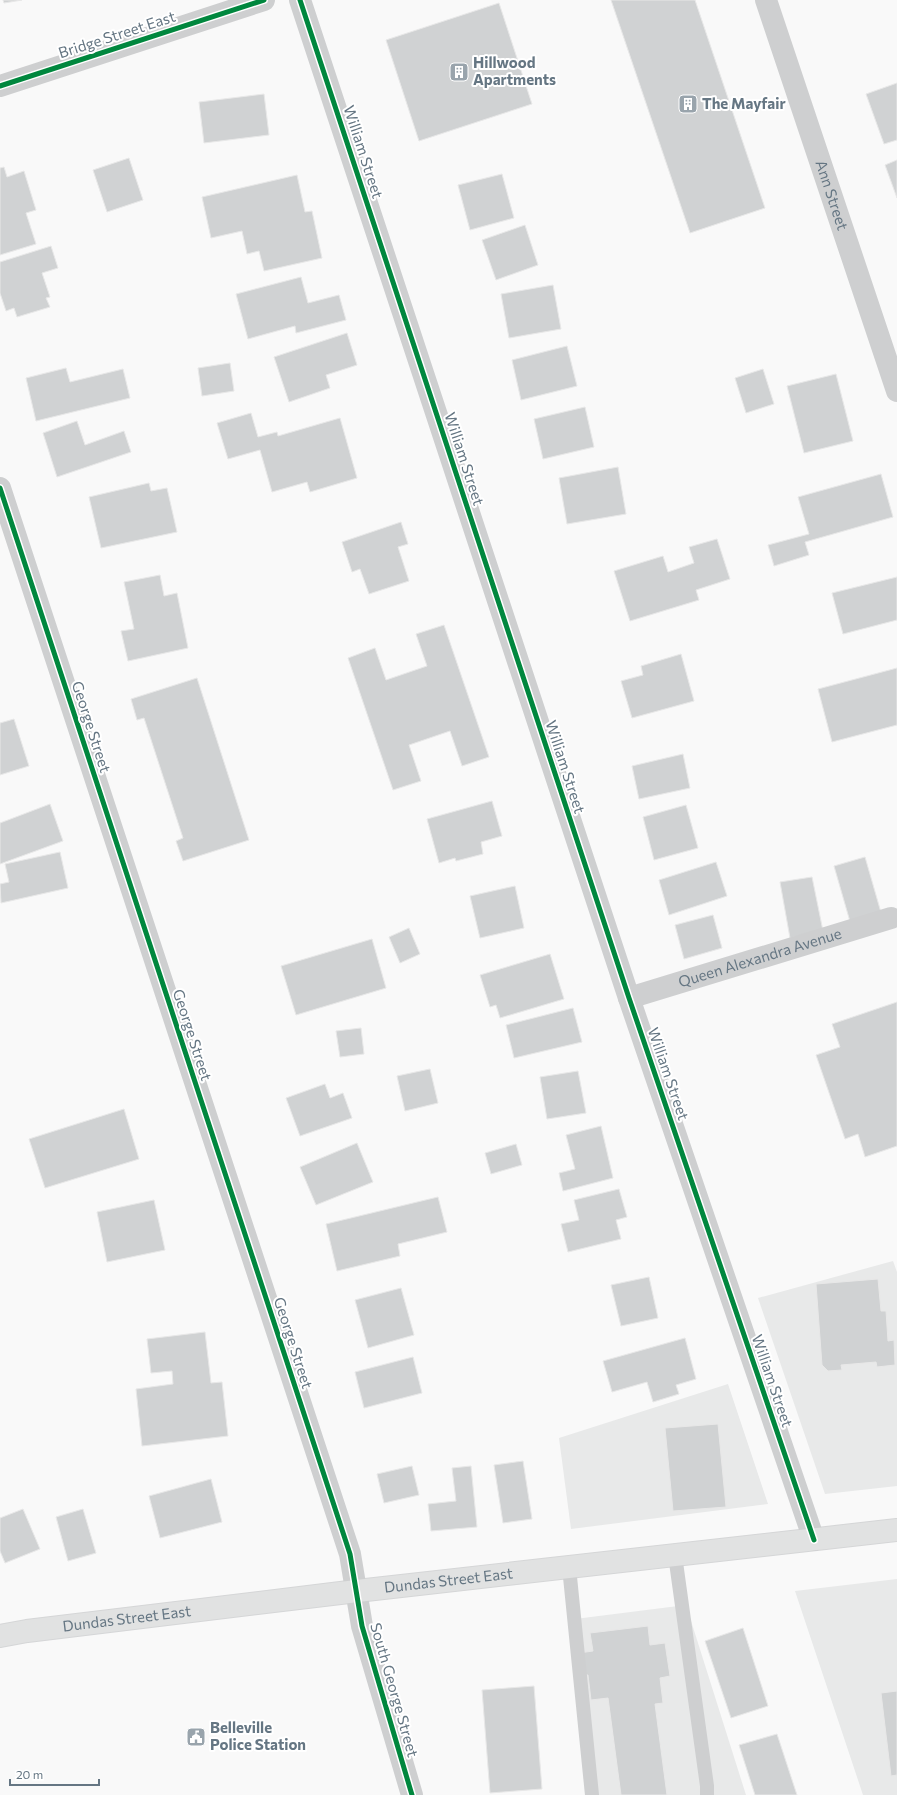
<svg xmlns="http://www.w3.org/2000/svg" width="897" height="1795" font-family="Commissioner,sans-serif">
<rect width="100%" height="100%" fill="#f9f9f9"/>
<path fill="#e8e9e9" d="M893,1261L897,1272V1486L825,1494L758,1298Z
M728,1384L768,1504L571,1529L559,1438Z
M897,1579V1795H863L795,1591Z
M686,1605L746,1795H593L575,1619Z"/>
<path fill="#d0d2d3" stroke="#e8e8e8" d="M3,0H22L4,3Z
M611,0H695L765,208L690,233Z
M499,3L532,104L419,141L386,40Z
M897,83V140L884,144L866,94Z
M264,94L269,135L204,143L199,102Z
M129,158L143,200L107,212L93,170Z
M897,160V198L885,165Z
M4,167L7,177L24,171L36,210L26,213L36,244L0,255V168Z
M502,174L514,218L470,230L458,185Z
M297,175L305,212L312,211L322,258L264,271L259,251L247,254L242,231L211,238L202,197Z
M525,225L538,265L496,280L482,240Z
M51,246L58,268L42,273L50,297L46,298L50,307L17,317L14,308L6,311L0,293V262Z
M301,277L308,303L339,295L346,320L296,333L295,326L248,339L236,294Z
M553,285L561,329L509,338L501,294Z
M347,333L357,365L326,375L330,388L289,402L274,357Z
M567,346L577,386L521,400L512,360Z
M230,363L234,391L202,396L198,368Z
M66,368L70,382L123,369L130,398L36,421L26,378Z
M763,369L774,404L746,413L735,378Z
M836,374L853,441L804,453L787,386Z
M585,407L594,447L543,459L534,419Z
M251,413L258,437L277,432L278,436L340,418L357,478L310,492L307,482L272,492L260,450L228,459L217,423Z
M77,421L85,445L124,431L131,452L57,477L43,433Z
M618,467L626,514L567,524L559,478Z
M881,474L893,517L805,542L809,555L774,566L768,545L809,534L798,497Z
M149,483L151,491L167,488L177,532L101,548L89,497Z
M401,522L408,544L398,547L409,581L369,594L360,569L352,572L342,542Z
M717,539L730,579L696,590L699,600L630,621L614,571L663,556L668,572L694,563L689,547Z
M160,575L164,596L177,593L188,648L128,661L121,631L134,629L124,582Z
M897,577V620L843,634L832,593Z
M444,625L489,757L462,766L450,731L409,745L421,781L393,790L348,658L375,648L386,680L427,666L416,634Z
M681,654L694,701L632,718L621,681L643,675L641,666Z
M897,668V725L832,742L818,689Z
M197,678L249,840L183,861L176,841L183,838L144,718L137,720L131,699Z
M14,719L29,766L0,775V723Z
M683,754L690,788L639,799L632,766Z
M492,801L502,836L481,842L483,854L456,861L455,858L439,863L427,819Z
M50,804L63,841L0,864V823Z
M686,805L698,848L654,860L643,817Z
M60,852L68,888L1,903L0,884L9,882L5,864Z
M865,857L882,916L851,925L834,866Z
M716,862L727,896L669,915L659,880Z
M812,877L823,931L790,938L780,882Z
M515,886L524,928L480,938L470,896Z
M713,915L722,948L684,959L675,925Z
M409,928L420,954L400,963L389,937Z
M372,939L386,988L296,1015L281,966Z
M550,954L564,999L500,1018L496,1005L490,1007L480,975Z
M897,1002V1146L865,1157L858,1134L845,1139L816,1055L840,1047L832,1024Z
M573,1008L582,1042L514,1058L506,1025Z
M361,1028L364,1054L340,1057L336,1031Z
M430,1069L438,1103L405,1111L397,1076Z
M578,1071L586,1113L547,1119L540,1077Z
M325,1084L330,1098L343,1093L352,1118L300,1136L286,1098Z
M124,1109L139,1159L45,1188L29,1139Z
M601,1126L613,1178L563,1191L559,1173L575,1169L566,1135Z
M357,1143L373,1182L316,1205L300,1167Z
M516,1144L522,1165L491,1174L485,1153Z
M619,1189L627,1217L616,1220L621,1239L568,1252L561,1224L579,1220L574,1200Z
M438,1197L447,1232L398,1244L400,1256L337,1271L326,1224Z
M154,1200L165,1250L107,1262L97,1212Z
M649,1277L658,1318L621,1326L611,1285Z
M878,1279L881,1311H886L888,1341L894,1340L895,1365L877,1367L876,1362L841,1365L842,1370L828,1371L822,1365L816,1284Z
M401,1288L414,1335L368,1348L355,1300Z
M205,1332L211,1383L222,1382L228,1436L142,1446L136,1389L173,1384L172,1371L151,1373L147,1339Z
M685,1338L696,1379L676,1385L679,1394L653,1402L647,1382L612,1392L603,1361Z
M413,1357L422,1393L364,1408L355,1372Z
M718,1424L726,1507L673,1511L665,1428Z
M523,1461L532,1519L503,1523L494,1465Z
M412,1466L419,1495L384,1503L377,1474Z
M471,1466L477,1527L431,1531L428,1504L456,1501L452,1468Z
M211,1479L222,1522L160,1538L149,1496Z
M23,1509L40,1549L5,1563L0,1551V1518Z
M83,1509L96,1553L68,1561L56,1517Z
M648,1626L650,1645L665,1643L670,1676L660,1678L663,1703L655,1704L667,1795H621L608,1698L591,1700L588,1675H582L579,1653L593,1651L590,1633Z
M743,1628L768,1706L731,1718L705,1641Z
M534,1686L542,1789L490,1793L482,1690Z
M897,1691V1775L891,1776L881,1693Z
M777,1734L797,1795H755L739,1745Z"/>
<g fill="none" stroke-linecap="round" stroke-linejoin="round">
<g stroke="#d5d6d7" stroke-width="24">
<g id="primary">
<path id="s3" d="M0,1636L27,1631L357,1591L897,1530"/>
</g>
</g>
<path stroke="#cecfd0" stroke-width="14" d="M675,1555L707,1786V1795
M569,1567L592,1795"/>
<g stroke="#cecfd0" stroke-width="22">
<path d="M300,0L629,998L814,1540"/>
<path id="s1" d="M766,0L897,391"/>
<path d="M0,488L350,1554L362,1626L412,1795"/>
<path id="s2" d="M629,998L891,918"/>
</g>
<path stroke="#cecfd0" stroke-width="22" d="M0,86L264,0"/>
<use href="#primary" stroke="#e1e2e2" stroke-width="22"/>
<g stroke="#fff" stroke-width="8">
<path id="cycleway" d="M300,0L629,998L814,1540
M0,86L264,0
M0,488L350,1554L362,1626L412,1795"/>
</g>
<use href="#cycleway" stroke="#00873e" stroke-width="5"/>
</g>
<defs>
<g id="building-square" transform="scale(1)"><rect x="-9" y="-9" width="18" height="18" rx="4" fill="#99a4ac" stroke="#fff"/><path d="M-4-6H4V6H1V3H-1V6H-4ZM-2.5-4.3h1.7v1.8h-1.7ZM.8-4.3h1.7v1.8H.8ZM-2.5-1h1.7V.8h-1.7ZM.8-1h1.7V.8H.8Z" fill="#fff"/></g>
<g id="civic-square" transform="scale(1)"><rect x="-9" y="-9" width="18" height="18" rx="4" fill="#99a4ac" stroke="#fff"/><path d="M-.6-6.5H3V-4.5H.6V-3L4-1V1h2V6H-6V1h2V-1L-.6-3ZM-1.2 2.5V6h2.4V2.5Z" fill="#fff"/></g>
</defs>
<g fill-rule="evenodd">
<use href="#building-square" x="459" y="72"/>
<use href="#building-square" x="688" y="104"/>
<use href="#civic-square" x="196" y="1737"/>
</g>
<g text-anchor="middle" stroke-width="4" stroke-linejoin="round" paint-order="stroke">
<g font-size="15" fill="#657683" stroke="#fff">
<text transform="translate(117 35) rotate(-18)" y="5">Bridge Street East</text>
<text transform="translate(363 152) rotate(72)" y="5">William Street</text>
<text dy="5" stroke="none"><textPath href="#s1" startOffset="206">Ann Street</textPath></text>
<text transform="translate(464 459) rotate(72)" y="5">William Street</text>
<text transform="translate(91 727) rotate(72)" y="5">George Street</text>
<text transform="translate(565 767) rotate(72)" y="5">William Street</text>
<text dy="5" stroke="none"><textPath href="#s2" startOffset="137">Queen Alexandra Avenue</textPath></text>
<text transform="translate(192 1035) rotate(72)" y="5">George Street</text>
<text transform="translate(668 1074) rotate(71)" y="5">William Street</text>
<text transform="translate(293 1343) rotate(72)" y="5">George Street</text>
<text transform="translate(772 1381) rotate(71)" y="5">William Street</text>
<text dy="5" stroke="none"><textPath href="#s3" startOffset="452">Dundas Street East</textPath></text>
<text dy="5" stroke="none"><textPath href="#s3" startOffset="128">Dundas Street East</textPath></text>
<text transform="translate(394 1690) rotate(74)" y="5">South George Street</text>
</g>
<g font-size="15" font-weight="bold" fill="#657683" stroke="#fff" text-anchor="start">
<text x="473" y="68">Hillwood<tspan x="473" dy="17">Apartments</tspan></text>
<text x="702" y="109">The Mayfair</text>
<text x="210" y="1733">Belleville<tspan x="210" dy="17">Police Station</tspan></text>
</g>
</g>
<path d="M10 1779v6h89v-6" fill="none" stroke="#657683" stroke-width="2"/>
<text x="16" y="1779" font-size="12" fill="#657683" stroke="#ffffff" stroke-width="3" paint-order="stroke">20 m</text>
</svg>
